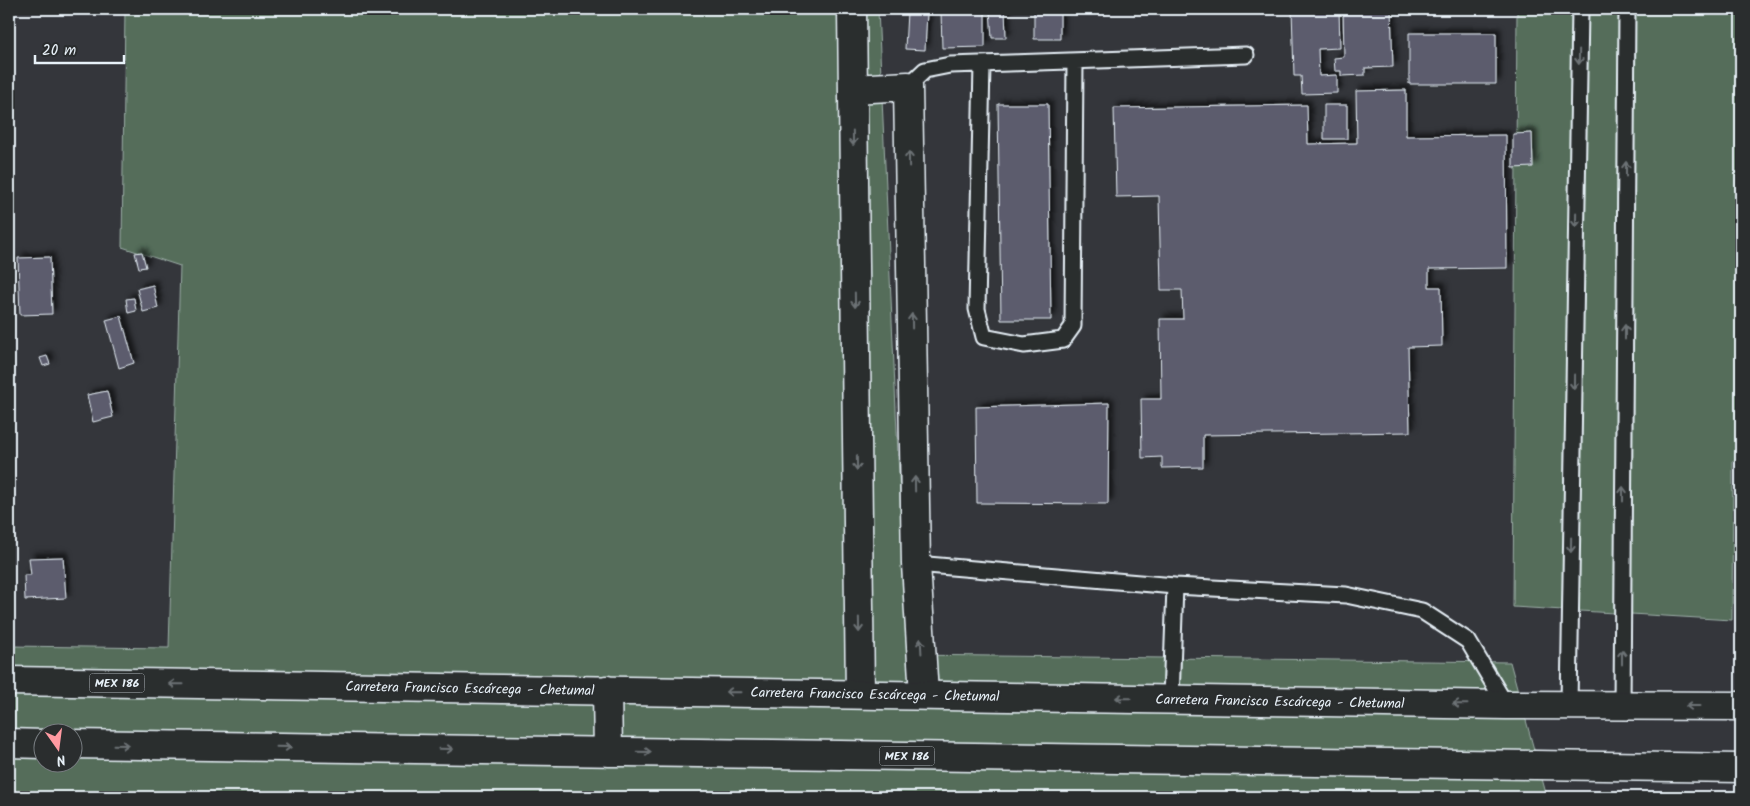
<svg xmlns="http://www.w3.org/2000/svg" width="1750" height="806" font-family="Kalam,sans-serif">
<defs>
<filter id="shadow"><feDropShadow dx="4.5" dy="-4.5" stdDeviation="2.5" flood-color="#0009"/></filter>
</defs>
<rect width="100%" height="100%" fill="#34363b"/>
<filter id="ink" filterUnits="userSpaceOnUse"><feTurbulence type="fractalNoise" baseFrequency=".02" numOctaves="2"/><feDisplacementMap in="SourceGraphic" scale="10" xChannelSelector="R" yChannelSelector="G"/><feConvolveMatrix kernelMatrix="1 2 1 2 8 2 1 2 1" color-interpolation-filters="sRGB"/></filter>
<g filter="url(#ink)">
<path fill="#546d5a" stroke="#9eafa9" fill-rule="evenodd" d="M125,9H878L907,655L1510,662L1547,797H9V646L169,648L180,266L122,247ZM42,734H72V764H42Z
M1517,9H1741V461H1733L1732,620L1513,607Z"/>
<path fill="#5b5b6d" stroke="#e8f1f8" filter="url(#shadow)" d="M1005,9L1006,38H992L990,10Z
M1034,9H1060V39H1034Z
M1292,9H1339L1340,48L1318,49L1319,76L1337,75V93L1302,94L1301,76H1294Z
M1343,9H1391L1393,67L1365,68V75L1341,76V71H1335L1334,58L1344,57Z
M985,10V47L942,48L941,11Z
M907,12H927L925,50L905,49Z
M1409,33H1496V84H1409Z
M1406,90V136L1506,135L1507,268L1429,269V287H1441L1442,346L1408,347L1410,432L1203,435V467L1162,468V457L1142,458L1141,399H1161L1160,319H1183L1182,290H1161L1159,196L1116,197L1114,108L1307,105L1308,144L1357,143L1356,91Z
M998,104H1048L1051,320H1001Z
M1324,105H1347V139H1324Z
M1532,133L1533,167L1513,168V134Z
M142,252L146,267L139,268L135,253Z
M50,257L52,314L20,315L18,258Z
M9,260H11L12,284L9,285Z
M153,285L158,308L143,312L137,289Z
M134,298L136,311L128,313L126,299Z
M121,316L134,363L119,368L106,320Z
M47,356L50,364L43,366L40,358Z
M107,391L113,417L93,422L87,395Z
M1109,403L1108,504L977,503L976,407Z
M63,557L66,598L25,600L24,575H31L29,558Z"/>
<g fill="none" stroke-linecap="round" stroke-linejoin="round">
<g stroke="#e8f1f8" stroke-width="19">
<path id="lane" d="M982,64L977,309L984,337L1024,345L1063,340L1073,326L1075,61
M908,86L925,70L950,65L1246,55
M916,564L1175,586L1346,595L1422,611L1468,641L1506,705
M1171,699L1175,586
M1569,705L1580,9
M1622,706L1627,9"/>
</g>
<g stroke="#e8f1f8" stroke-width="31">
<path id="street" d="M852,9L860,694
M853,89L908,86L916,564L924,695"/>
</g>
<g stroke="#e8f1f8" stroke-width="31">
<path id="highway" d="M9,681L1506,705L1741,706
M607,690L608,752
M9,743L42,744
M72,744L1741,768"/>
</g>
<use href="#lane" stroke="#2a2d2e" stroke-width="15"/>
<use href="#street" stroke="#2a2d2e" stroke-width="28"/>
<use href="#highway" stroke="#2a2d2e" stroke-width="28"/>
</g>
<defs><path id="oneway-shaft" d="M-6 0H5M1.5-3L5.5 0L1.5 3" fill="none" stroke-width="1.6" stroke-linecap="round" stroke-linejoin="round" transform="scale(1.25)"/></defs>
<g stroke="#6c7275">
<use href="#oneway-shaft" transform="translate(1579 57) rotate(91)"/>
<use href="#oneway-shaft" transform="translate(853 138) rotate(89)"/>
<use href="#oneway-shaft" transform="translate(909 159) rotate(-91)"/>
<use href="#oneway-shaft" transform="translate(1626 169) rotate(-90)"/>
<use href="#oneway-shaft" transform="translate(1576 220) rotate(91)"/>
<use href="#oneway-shaft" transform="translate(855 300) rotate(89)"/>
<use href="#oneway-shaft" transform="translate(912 321) rotate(-91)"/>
<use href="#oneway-shaft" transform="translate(1625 332) rotate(-90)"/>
<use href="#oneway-shaft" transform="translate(1574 382) rotate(91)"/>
<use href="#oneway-shaft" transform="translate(857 463) rotate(89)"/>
<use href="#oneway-shaft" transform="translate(915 484) rotate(-91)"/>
<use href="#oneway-shaft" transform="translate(1623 494) rotate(-90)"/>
<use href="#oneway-shaft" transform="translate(1571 545) rotate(91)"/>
<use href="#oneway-shaft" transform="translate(859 625) rotate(89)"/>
<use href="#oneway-shaft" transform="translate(921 646) rotate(-93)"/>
<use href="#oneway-shaft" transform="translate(1622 657) rotate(-90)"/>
<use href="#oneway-shaft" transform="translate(176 684) rotate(-179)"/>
<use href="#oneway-shaft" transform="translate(733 692) rotate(-179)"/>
<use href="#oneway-shaft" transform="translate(1123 698) rotate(-179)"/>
<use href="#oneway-shaft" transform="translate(1460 704) rotate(-179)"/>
<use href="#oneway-shaft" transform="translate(1693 706) rotate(-180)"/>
<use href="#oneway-shaft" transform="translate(121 745) rotate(1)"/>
<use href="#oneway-shaft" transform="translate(284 747) rotate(1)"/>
<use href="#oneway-shaft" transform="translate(446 749) rotate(1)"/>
<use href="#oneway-shaft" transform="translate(644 752) rotate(1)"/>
</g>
</g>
<g text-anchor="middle" stroke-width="4" stroke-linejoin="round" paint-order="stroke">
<g fill="#2a2d2e" stroke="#afb6bb" stroke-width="1">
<rect x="89.5" y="673.5" width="55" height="19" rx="4"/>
<rect x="879.5" y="746.5" width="55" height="19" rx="4"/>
</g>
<g font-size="12" font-weight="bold" fill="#e8f1f8">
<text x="117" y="687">MEX 186</text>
<text x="907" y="760">MEX 186</text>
</g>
<g font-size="14" fill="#e8f1f8" stroke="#2a2d2e">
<text transform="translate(470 688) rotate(1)" y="5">Carretera Francisco Escárcega - Chetumal</text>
<text transform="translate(875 694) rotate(1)" y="5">Carretera Francisco Escárcega - Chetumal</text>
<text transform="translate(1280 701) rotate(1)" y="5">Carretera Francisco Escárcega - Chetumal</text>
</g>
</g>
<rect width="1750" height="806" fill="none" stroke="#2a2d2e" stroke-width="30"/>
<rect x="15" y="15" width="1720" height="776" fill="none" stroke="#e8f1f8" stroke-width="2" filter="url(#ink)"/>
<g transform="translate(58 748) rotate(166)"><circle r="24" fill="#2a2d2e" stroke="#767b7f"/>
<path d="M0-4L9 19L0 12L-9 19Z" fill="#ff9aa2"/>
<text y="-8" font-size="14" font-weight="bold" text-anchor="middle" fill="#e8f1f8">N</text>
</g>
<path d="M35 55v8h89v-8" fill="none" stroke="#e8f1f8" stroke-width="2.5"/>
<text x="42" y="55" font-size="15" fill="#e8f1f8" stroke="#2a2d2e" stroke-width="4" paint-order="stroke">20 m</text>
</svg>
